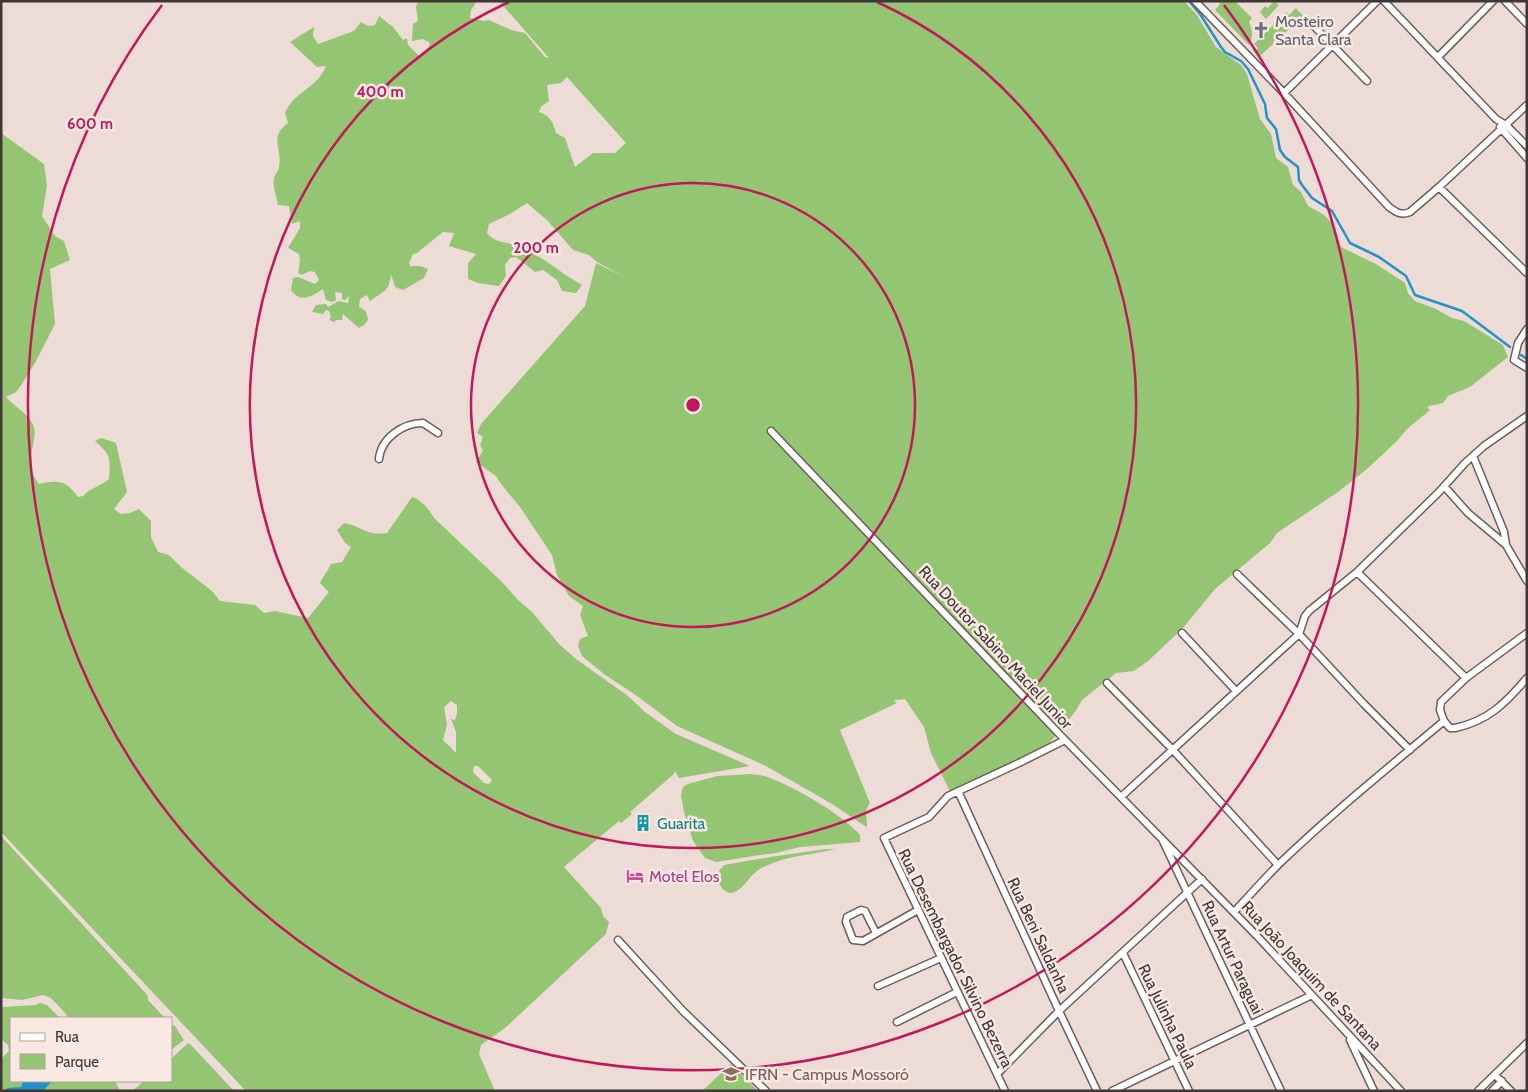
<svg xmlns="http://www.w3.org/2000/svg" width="1528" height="1092" font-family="Cabin,sans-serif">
<rect width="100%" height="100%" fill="#eddbd5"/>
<path fill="#94c573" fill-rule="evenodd" d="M418,1H477L471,10L470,18L484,21L489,20L511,30L525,33L545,57L549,58L499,1H1184L1197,15L1216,47L1241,65L1247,74L1260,119L1271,134L1276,158L1288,167L1293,185L1301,192L1308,206L1323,214L1332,223L1341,247L1376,264L1405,283L1408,293L1415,301L1436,309L1452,318L1464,321L1503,345L1508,357L1470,387L1448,396L1443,403L1429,406L1427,408L1430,410L1407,429L1397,441L1367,469L1338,492L1277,533L1270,543L1215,589L1183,628L1148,661L1134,671L1116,673L1082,700L1075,712L1046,747L962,788L950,791L931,753L924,727L905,699L894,700L897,703L840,730L870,803L866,810L867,825V827L865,826L832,804L766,766L677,726L637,696L604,674L582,656L578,646L580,639L588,636L580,615L583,606L569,596L557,575L552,555L520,507L501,484L496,476L476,462L483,450L480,445L483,437L477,433L481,424L585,306L596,263L624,277L597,262L589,255L573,250L548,221L527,203L510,214L489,224L487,233C494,242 504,242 515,245C539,253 560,273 582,285L576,293L562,291L557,280L543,270L535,272L516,257L510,258L505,265L506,276L499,286L478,283L468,279V263L476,254L449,246L454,233L443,232L417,253L413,254L409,263L410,266H420L428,269L424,278L403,290L395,287L391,274C389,293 383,291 370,301L367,295L360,299L359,307L366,311L368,320L364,325L359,328L343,314L342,320H336L334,322L329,320L331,317L329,311L326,310L323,314L312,312L316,305L326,304L328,307L339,301L348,303L349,296L345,300L342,299V293L335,292L336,300L332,302L326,300L323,289C312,296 301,304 291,290L293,278L298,277L315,284L319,280L315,272L310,271L302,275L298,273L300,261L299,254L288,248L300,228V221L292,224L289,206L278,205C277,197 272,186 274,178C275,174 279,171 279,167C283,149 268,137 288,123L285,113C294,91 317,89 326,66L317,67L290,42L314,27L313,36L318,44L354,31L361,22L368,26L375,25L379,16L393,27L403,40L407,38L408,45L420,57L427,51L430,43L423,39L412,41L413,24L418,21L416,7ZM567,77L626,143L615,153H593L575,167L565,138L556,133C553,122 551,116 539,112L541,107L549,101L547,85L561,83Z
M1218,1H1235L1252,18L1249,22C1253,30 1253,37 1249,45L1215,10L1220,4Z
M1274,1L1279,5L1266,19L1260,12L1265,6L1268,8Z
M1296,8L1303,16L1260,56L1255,51L1258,48L1254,44L1286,12L1289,15Z
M1,133L44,164L47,185L42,216L55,236L64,241L70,260L50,269L55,324L35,363L22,384L16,392L6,397C13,405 25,412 31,421C43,438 19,460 39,484C58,480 66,480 78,497L83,496C90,488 101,486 109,479C110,458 112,456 95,441L101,438L116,443L127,492L114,509L121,514L130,513L139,509L151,521V537L158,552L169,555L181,567L212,591L220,601L255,605L264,613L275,611L308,618L329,592L320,583C323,576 328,571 331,564L342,562L351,547L345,543L337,530L344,523C361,526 369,537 387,533L412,497C421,499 430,511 435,519L502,582L518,600L532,612L559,644L576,659L628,696L645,712L676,734L750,766L679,778L675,771L674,774L630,812L632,814L621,823L619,821L564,867L601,908L603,916L609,922L606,934L505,1028L481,1045L479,1054L495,1091H246L1,832ZM451,701L457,705V713L455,720L451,719L456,732V753L443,740L447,725L444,707ZM474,766H478L492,780L489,784L484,783L473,772Z
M751,774C757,775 764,775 770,778C795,787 843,815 860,835V842L800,847L776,853L760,855L716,862L705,858L693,841L684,812L681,795L683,787L688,784L717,776Z
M1,836L140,987L148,996V1000L162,1015L167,1018H68L66,1014L51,998L43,995L22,1000L1,998Z
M826,849H835C809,856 784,855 760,869C750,874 742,893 730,893C723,893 717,882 718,875C718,871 721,869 724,865L770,857Z
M40,1003L47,1005L60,1018H11V1081H115L120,1091H1V1059L9,1051L8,1045L1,1039V1012L3,1007L35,1005Z
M172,1025L175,1026L184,1040L171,1050Z
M188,1043L191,1045L234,1091H132L144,1081H171V1059Z
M731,1064L758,1091H702Z"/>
<path fill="#2192ca" d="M23,1081H52L43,1091H6L7,1088L21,1087Z"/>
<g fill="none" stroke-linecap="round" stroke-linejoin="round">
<path stroke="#2192ca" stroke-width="2.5" d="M1189,1L1200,14L1221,47L1225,52L1241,61L1248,69L1265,104L1267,118L1276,129L1280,150L1285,157L1298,167L1299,180L1302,185L1312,198L1332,211L1350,243L1379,257L1406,276L1415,295L1462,311L1510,347
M1521,355L1527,359"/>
<g stroke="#6d5e58" stroke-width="9">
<path id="minor" d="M1195,1L1284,93L1389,207C1396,212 1401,216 1410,212L1439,187L1527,105
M1384,1L1496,119L1506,125L1527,146
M1505,1L1527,24
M1314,26L1367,81
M1438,57L1493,1
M1284,93L1377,1
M1500,127L1527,158
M1439,187L1527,273
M1527,329L1518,343L1514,360L1527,368
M771,431L1065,740L1257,936L1401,1091
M1473,456L1504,532L1506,545
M379,459C381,438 403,423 423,423L438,433
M1444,486L1468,513L1506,545L1527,581
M1357,572L1466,678
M1237,574L1299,634L1364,704L1410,750
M1182,633L1236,691
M1527,633L1466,678L1441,702L1440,710L1444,721L1450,728H1455C1488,721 1506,703 1527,678
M1107,683L1172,749L1278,865
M958,791L1059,1011L1097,1091
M1122,796L1299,634L1305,616L1309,611L1357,572L1439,492L1465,463L1484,446L1527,416
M1163,841L1281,1091
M1234,912C1249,896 1263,880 1279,864C1331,814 1388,768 1444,721
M876,933L865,911L861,910L847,917L846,922L853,940L863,941L918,910
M618,940L683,1011L766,1091
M1123,953L1189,1091
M878,986L941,958
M897,1022L957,992
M1350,1040L1374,1091
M997,1074L1059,1011L1202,879
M1495,1075L1511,1091
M1005,1091L884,838L929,817L948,796L1021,762L1065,740
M1112,1091L1312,995
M1478,1091L1527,1043
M1492,1091L1502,1081"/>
</g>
<use href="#minor" stroke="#fff" stroke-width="6"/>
</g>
<g fill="none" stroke="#c2185b" stroke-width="2.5">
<circle cx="693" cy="405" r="222"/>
<path d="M877 2A443 443 0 1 1 509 2"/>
<path d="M1224 5A665 665 0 1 1 162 5"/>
</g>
<defs>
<g id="church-bare" transform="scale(1.35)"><path d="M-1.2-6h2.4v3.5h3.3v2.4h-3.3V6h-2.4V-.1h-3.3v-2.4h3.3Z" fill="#6b7280" stroke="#fae8e2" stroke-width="2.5" paint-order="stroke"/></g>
<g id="building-bare" transform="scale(1.35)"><path d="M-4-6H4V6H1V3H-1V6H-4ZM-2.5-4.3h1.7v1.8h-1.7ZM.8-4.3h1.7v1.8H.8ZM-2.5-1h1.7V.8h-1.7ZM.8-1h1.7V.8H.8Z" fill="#0f9aa8" stroke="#fae8e2" stroke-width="2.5" paint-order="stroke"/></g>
<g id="hotel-bare" transform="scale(1.35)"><path d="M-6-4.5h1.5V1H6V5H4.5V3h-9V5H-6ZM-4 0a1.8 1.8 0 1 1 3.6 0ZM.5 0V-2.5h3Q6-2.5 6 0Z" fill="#d1479c" stroke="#fae8e2" stroke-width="2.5" paint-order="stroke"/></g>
<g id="university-bare" transform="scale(1.35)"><path d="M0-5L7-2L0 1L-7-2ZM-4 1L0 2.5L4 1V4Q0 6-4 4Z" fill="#8d6e63" stroke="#fae8e2" stroke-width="2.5" paint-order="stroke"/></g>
</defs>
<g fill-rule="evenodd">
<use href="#church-bare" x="1261" y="30"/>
<use href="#building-bare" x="643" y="823"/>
<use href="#hotel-bare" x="635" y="876"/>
<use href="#university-bare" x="731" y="1074"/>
</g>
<g text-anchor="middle" stroke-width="5" stroke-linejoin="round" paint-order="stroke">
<g font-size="16" fill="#5b616d" stroke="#fae8e2" text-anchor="start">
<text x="1275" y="27">Mosteiro<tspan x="1275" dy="18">Santa Clara</tspan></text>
</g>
<g font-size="16" fill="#3e3735" stroke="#fae8e2">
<text transform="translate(996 647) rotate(47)" y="6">Rua Doutor Sabino Maciel Junior</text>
<text transform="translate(1039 935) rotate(65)" y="6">Rua Beni Saldanha</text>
<text transform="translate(1233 957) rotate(65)" y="6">Rua Artur Paraguai</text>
<text transform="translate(956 958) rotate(64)" y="6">Rua Desembargador Silvino Bezerra</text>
<text transform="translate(1312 975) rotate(47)" y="6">Rua João Joaquim de Santana</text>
<text transform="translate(1168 1016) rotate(64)" y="6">Rua Julinha Paula</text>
</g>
<g font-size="16" fill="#0d838f" stroke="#fae8e2" text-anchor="start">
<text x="657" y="829">Guarita</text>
</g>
<g font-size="16" fill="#b23c85" stroke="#fae8e2" text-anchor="start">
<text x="649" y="882">Motel Elos</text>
</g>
<g font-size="16" fill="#785e54" stroke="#fae8e2" text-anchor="start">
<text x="745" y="1080">IFRN - Campus Mossoró</text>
</g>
</g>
<circle cx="693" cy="405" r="8" fill="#c2185b" stroke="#fae8e2" stroke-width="2.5"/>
<g font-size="15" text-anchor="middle" font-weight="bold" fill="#c2185b" stroke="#fae8e2" stroke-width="5" stroke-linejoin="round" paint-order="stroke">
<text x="380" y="97">400 m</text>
<text x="90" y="129">600 m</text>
<text x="536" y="253">200 m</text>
</g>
<rect width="1528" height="1092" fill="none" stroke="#3e3735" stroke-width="5"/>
<rect x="10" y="1017" width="162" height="65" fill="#fae8e2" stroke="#afa19d"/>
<rect x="20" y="1033" width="25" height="8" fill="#ffffff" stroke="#afa19d"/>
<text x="55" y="1042" font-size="15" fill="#3e3735">Rua</text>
<rect x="20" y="1054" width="25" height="15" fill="#94c573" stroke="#afa19d"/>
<text x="55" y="1067" font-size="15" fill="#3e3735">Parque</text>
</svg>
